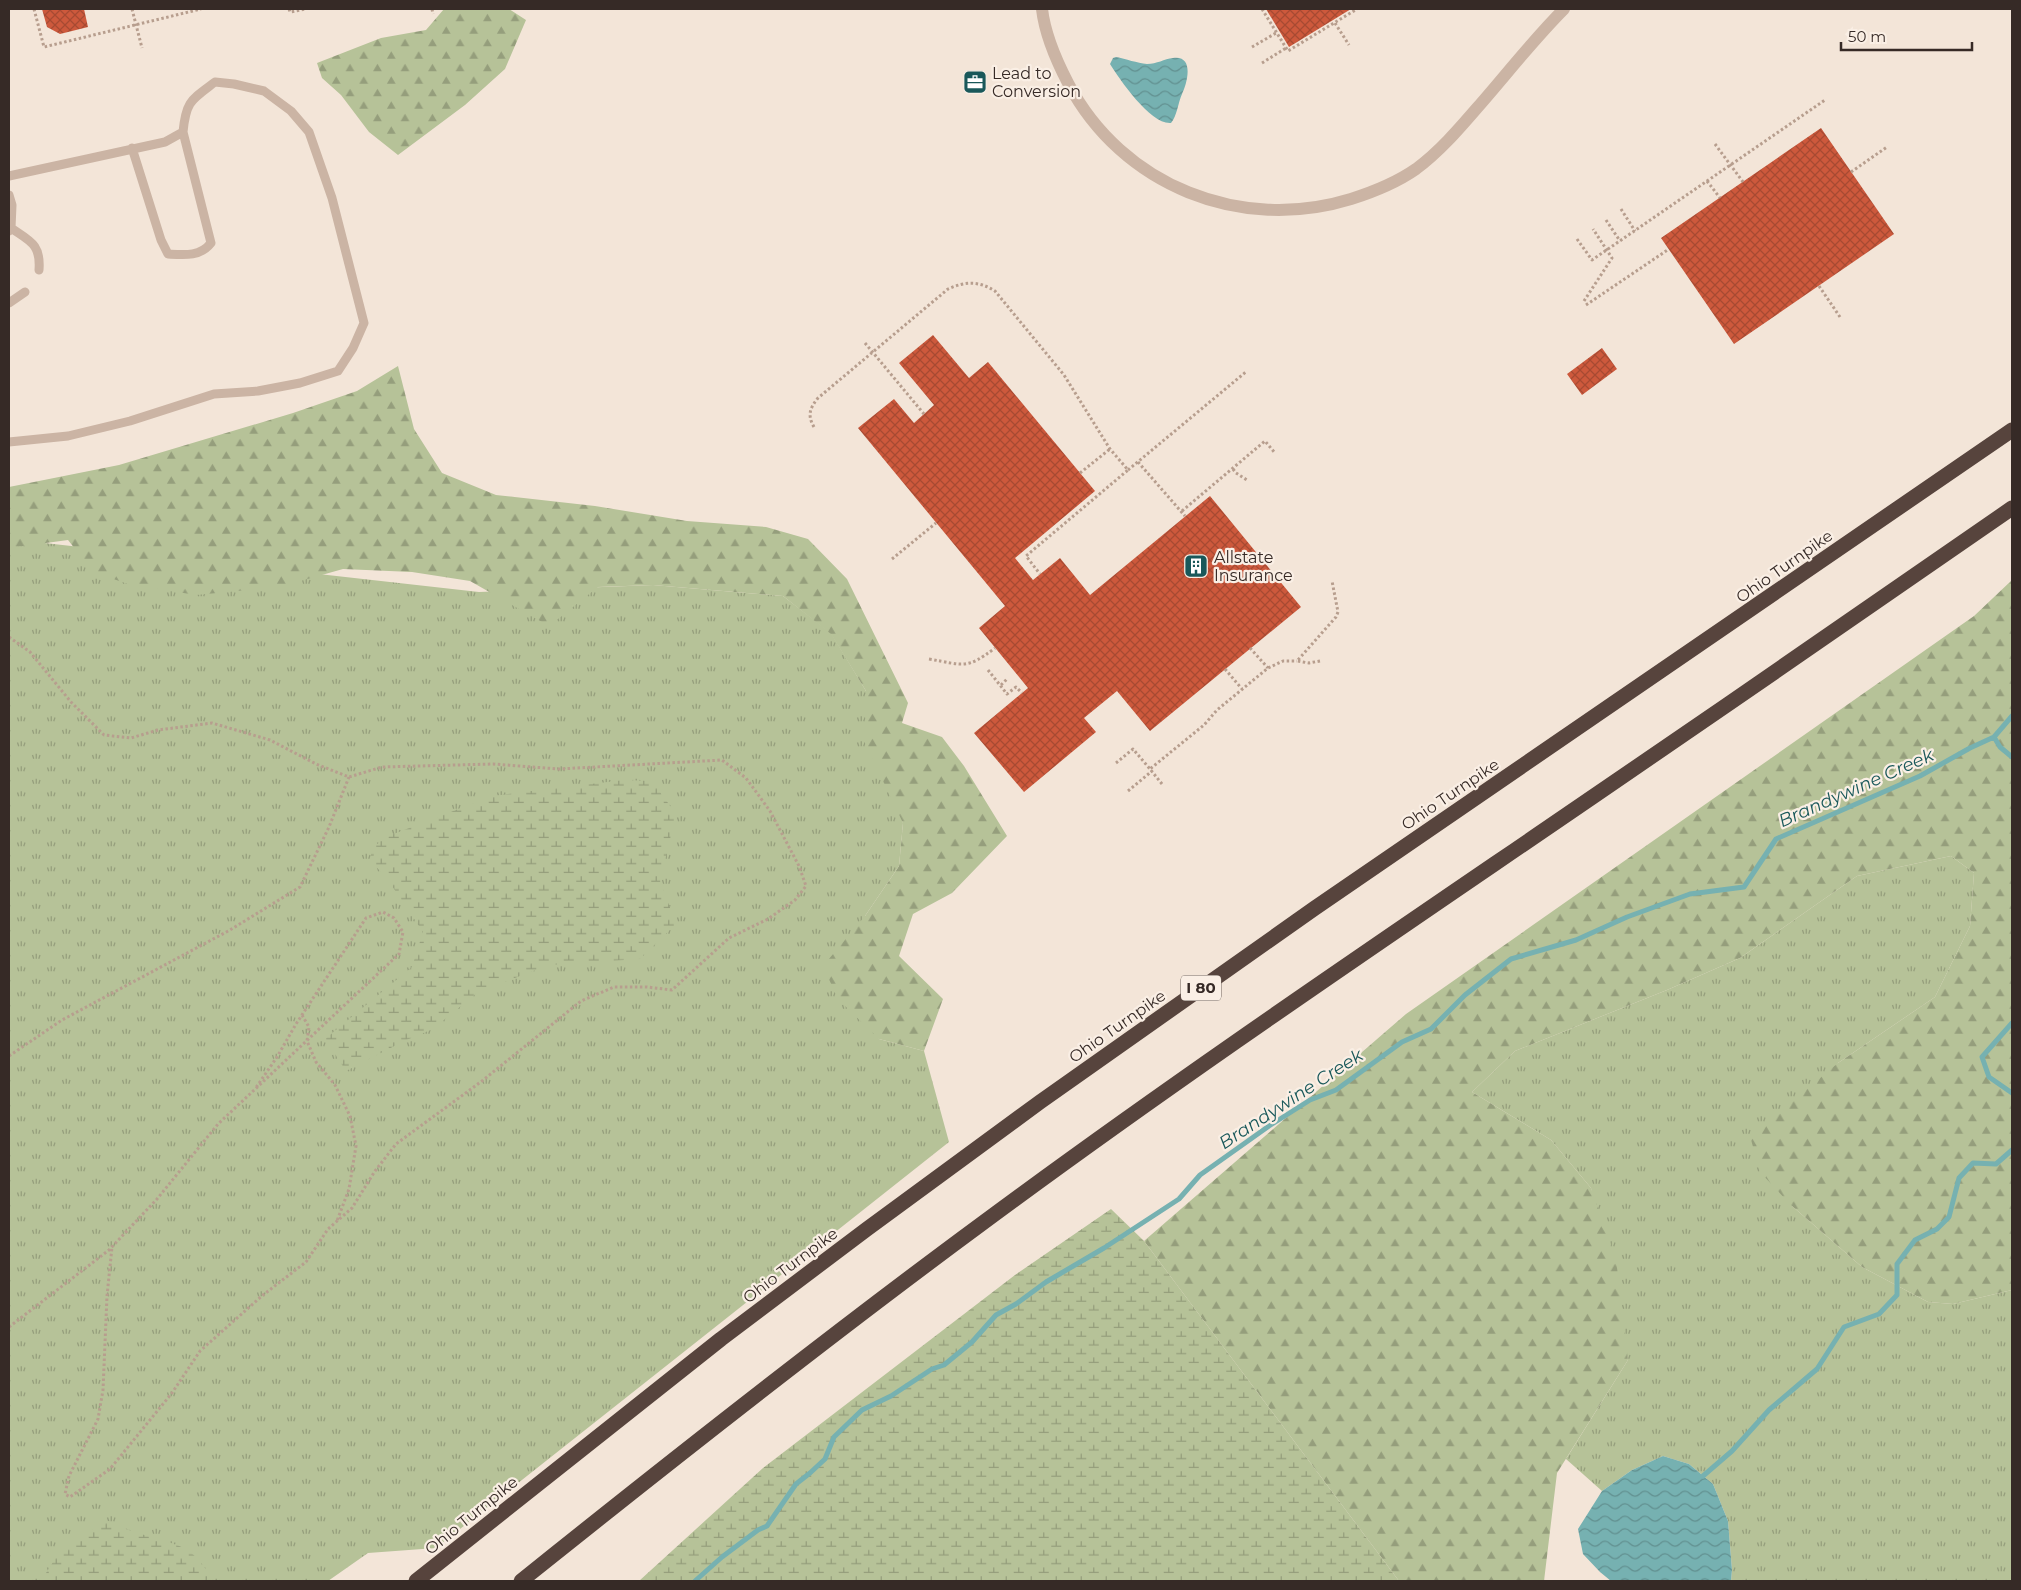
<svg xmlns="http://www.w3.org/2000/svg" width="2021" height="1590" font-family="Montserrat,sans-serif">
<defs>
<pattern id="grass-tufts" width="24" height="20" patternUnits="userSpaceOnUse" patternTransform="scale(1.25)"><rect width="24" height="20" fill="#b6c298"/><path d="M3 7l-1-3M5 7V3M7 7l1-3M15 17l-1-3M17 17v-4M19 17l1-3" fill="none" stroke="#959e7c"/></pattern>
<pattern id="forest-firs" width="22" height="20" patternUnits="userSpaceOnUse" patternTransform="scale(1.25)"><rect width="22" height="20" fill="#b6c298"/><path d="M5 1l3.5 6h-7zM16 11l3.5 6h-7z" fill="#959e7c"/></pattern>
<pattern id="wetland-marsh" width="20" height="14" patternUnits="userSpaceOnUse" patternTransform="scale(1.25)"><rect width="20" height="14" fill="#b6c298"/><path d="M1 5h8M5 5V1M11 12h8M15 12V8" fill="none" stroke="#959e7c"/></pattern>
<pattern id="water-waves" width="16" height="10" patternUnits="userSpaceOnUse" patternTransform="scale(1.25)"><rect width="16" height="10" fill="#76b1b1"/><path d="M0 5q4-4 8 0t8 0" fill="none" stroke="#629090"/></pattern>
<pattern id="building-cross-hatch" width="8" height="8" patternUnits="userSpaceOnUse" patternTransform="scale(1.25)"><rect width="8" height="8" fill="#cd593c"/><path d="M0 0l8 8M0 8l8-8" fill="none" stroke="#a74a32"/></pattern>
</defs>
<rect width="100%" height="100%" fill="#f3e5d8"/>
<path fill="url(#grass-tufts)" d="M9,539L479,592L653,585L783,596L831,633L866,691L903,823L899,866L865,916L879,1039L924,1051L949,1142L436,1548L368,1553L328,1581H9Z
M1951,856L1974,873L1970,926L1935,997L1838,1063L1792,1206L1862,1267L1928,1302L1953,1304L2012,1290V1581H1731L1732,1570L1728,1521L1713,1484L1689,1464L1663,1456L1632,1470L1602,1491L1566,1459L1628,1360L1591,1188L1551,1140L1472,1092L1515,1051L1667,990L1740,958L1857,876Z"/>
<path fill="url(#forest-firs)" d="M444,9H509L526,20L505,69L465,105L398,155L369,132L341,95L322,78L317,63L381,38L426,30Z
M398,366L414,429L442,473L496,495L595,506L687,521L766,527L808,539L847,579L908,703L902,723L942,737L964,766L1007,836L952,893L913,914L899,956L943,999L924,1051L879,1039L838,999L823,966L865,916L899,866L903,823L865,743L866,691L831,634L783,596L653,585L598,587L549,626L470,581L412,572L343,569L279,587L196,595L128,584L93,572L68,540L9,548V487L119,465L293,413L357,391Z
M2012,580V1290L1953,1304L1928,1302L1862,1267L1792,1206L1760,1172L1750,1136L1838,1063L1935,997L1970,926L1974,873L1951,856L1857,876L1740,958L1667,990L1515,1051L1472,1092L1551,1140L1591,1188L1616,1259L1628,1360L1557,1473L1544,1581H1399L1144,1241L1406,1014L1974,616Z"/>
<path fill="url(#wetland-marsh)" d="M624,780L652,781L676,814L660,881L676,924L640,959L549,965L478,992L433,1029L404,1041L346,1071L325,1039L412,967L423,932L388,880L371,861V848L391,835L492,796Z
M1111,1209L1144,1241L1399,1581H639L763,1468L1015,1275Z
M108,1521C119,1525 129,1531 141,1534C178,1546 192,1543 213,1581H41L63,1546Z"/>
<path fill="url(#water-waves)" d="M1116,57C1126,59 1137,63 1147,64C1157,64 1164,59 1173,58C1195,55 1187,84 1182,94C1178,103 1177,116 1171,123C1151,125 1120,80 1110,64L1113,58Z
M1663,1456L1689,1464L1713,1484L1728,1521L1732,1570L1731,1581H1611L1600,1572L1583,1554L1578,1529L1602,1491L1632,1470Z"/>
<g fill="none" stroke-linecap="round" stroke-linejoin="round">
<path stroke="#76b1b1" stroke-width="5" d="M1994,737L2000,747L2012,757
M2012,1023L1982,1057L1989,1077L2012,1093
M1703,1476L1732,1451L1769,1410L1817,1369L1844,1327L1879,1314L1897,1295V1264L1915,1240L1937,1229L1949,1217L1959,1178L1973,1163L1996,1164L2012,1150
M695,1581L722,1557L758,1530L767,1526L796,1484L810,1473L825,1459L834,1437L862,1410L891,1396L932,1369L944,1365L972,1342L996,1315L1016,1304L1046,1282L1104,1248L1179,1199L1200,1175L1269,1126L1310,1100L1336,1090L1402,1042L1431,1029L1465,995L1511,959L1576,940L1627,917L1690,894L1744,887L1776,839L1920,776L1970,748L1994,737L2012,716"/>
</g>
<path fill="url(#building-cross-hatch)" d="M42,9H84L88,27L60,34L47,27Z
M1266,9H1351L1289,47Z
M1821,128L1894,234L1734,344L1661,238Z
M933,335L969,378L988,362L1095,491L1015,558L1033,580L1060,558L1090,595L1210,496L1301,607L1150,731L1117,691L1084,718L1096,732L1024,792L974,733L1028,688L979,628L1005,606L858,428L894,399L914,423L934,405L899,363Z
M1602,348L1617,369L1582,395L1567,374Z"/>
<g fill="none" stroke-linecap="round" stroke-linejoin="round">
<path stroke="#b79e8e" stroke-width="3" stroke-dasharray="2.5 2.5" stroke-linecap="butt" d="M34,9L44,47L201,9
M132,9L142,48
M289,9L290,12L306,9
M432,9L433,14
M1262,9L1288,51L1357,9
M1335,23L1349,45
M1252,47L1276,33
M1262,63L1286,48
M1715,144L1743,182
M1851,172L1887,147
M1707,181L1720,198
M1621,209L1635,231
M1606,220L1620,241
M1577,239L1592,260L1825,100
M1819,286L1840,317
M1584,301L1612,258L1593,229
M1586,305L1669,249
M865,343L924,414
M814,427C807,415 810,408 818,398L948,289C966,281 979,281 995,291L1064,375L1110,449L1128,470L1026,556L1040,574
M1138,462L1185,516
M1233,469L1236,473L1247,480
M1128,470L1247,371
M1080,473L1110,449
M1182,511L1265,441L1275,453
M892,559L936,523
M9,637L30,652L71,702L104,735L131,738L158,730L212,723L270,740L316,764L349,777L382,767L493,764L559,769L722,760L746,778L770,811L799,866L806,886L795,900L768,919L729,938L672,990L647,987H614L581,1001L482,1081L396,1144L375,1171L352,1208L328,1229L306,1262L263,1295L200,1351L172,1393L110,1469L70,1497L65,1494L69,1476L98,1419L103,1390L107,1296L112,1247
M1250,648L1268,668
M929,659C964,665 966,670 995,648
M1320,661L1309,663L1297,661L1336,617L1338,612L1332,581
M1225,669L1242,689
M988,670L1007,694L1016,687L1022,693
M1001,685L1007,679
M1116,763L1133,749L1150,769
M1162,784L1150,769L1204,725L1217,710L1268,668L1283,661H1297
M1128,791L1152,771
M302,1015L309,1027L307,1041L316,1062L335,1085L350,1116L356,1146L349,1189L337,1221
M9,1056L62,1020L230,930L300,887L329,827L349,777
M9,1327L109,1250L157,1199L218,1124L399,954L403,932L394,918L383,912L366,918L296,1024L277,1057L255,1089"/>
<path stroke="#cbb4a4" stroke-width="9" d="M132,148L161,240L168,254C184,255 200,257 211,243L183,132
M9,176L165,142L183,132C186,101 191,100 215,82L234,84L264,91L291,111L309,132L332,198L364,323L353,348L338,371L300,383L258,391L214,394L130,421L68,436L9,442
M9,195L12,205L11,228L9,231
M11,228C30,241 41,244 39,270
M9,303L25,292"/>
<path stroke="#cbb4a4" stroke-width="12" d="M1042,9C1045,35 1056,60 1068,83C1122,186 1241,233 1351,199C1373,192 1396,183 1416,169C1439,152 1458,130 1477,108C1506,75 1533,40 1564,9"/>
<path stroke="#57443d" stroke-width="15" d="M416,1581L721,1339L867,1229L1040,1102L1315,908L2012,430
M521,1581C672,1460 824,1340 980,1225C1181,1076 1388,937 1594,796C1734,701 1872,604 2012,508"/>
</g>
<defs>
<g id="office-square" transform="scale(1.25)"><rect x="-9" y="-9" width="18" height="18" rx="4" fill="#19585a" stroke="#faefe5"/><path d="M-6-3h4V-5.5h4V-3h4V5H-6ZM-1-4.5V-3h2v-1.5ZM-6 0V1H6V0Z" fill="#fff"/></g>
<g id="building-square" transform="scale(1.25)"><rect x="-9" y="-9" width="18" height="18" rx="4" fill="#19585a" stroke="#faefe5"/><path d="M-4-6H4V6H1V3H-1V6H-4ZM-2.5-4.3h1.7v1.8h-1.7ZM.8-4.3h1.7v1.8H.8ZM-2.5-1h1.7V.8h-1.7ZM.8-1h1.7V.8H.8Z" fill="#fff"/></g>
</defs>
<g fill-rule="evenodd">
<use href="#office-square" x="975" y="82"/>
<use href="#building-square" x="1196" y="566"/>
</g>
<g text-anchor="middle" stroke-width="4.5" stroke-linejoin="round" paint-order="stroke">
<rect fill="#faefe5" stroke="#71655f" stroke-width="1" x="1181" y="975.5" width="40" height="25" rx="4"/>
<g font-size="15" font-weight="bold" fill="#362a26">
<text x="1201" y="993">I 80</text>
</g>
<g font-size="16" fill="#362a26" stroke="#faefe5" text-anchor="start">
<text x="992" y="79">Lead to<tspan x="992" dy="18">Conversion</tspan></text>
<text x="1214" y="563">Allstate<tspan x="1214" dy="18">Insurance</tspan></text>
</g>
<g font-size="16" fill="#362a26" stroke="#faefe5">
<text transform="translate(1784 566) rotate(-35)" y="6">Ohio Turnpike</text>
<text transform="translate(1450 794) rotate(-34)" y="6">Ohio Turnpike</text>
<text transform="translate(1117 1026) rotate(-35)" y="6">Ohio Turnpike</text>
<text transform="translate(790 1265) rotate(-37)" y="6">Ohio Turnpike</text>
<text transform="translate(471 1515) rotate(-39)" y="6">Ohio Turnpike</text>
</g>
<g font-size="18" font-style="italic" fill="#19585a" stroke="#faefe5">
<text transform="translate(1856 788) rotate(-24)" y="6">Brandywine Creek</text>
<text transform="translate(1291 1099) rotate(-33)" y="6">Brandywine Creek</text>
</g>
</g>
<rect width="2021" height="1590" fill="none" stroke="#362a26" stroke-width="20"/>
<path d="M1841 42v8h131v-8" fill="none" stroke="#362a26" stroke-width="2.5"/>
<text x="1848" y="42" font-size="15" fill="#362a26" stroke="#faefe5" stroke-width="4" paint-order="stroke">50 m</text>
</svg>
